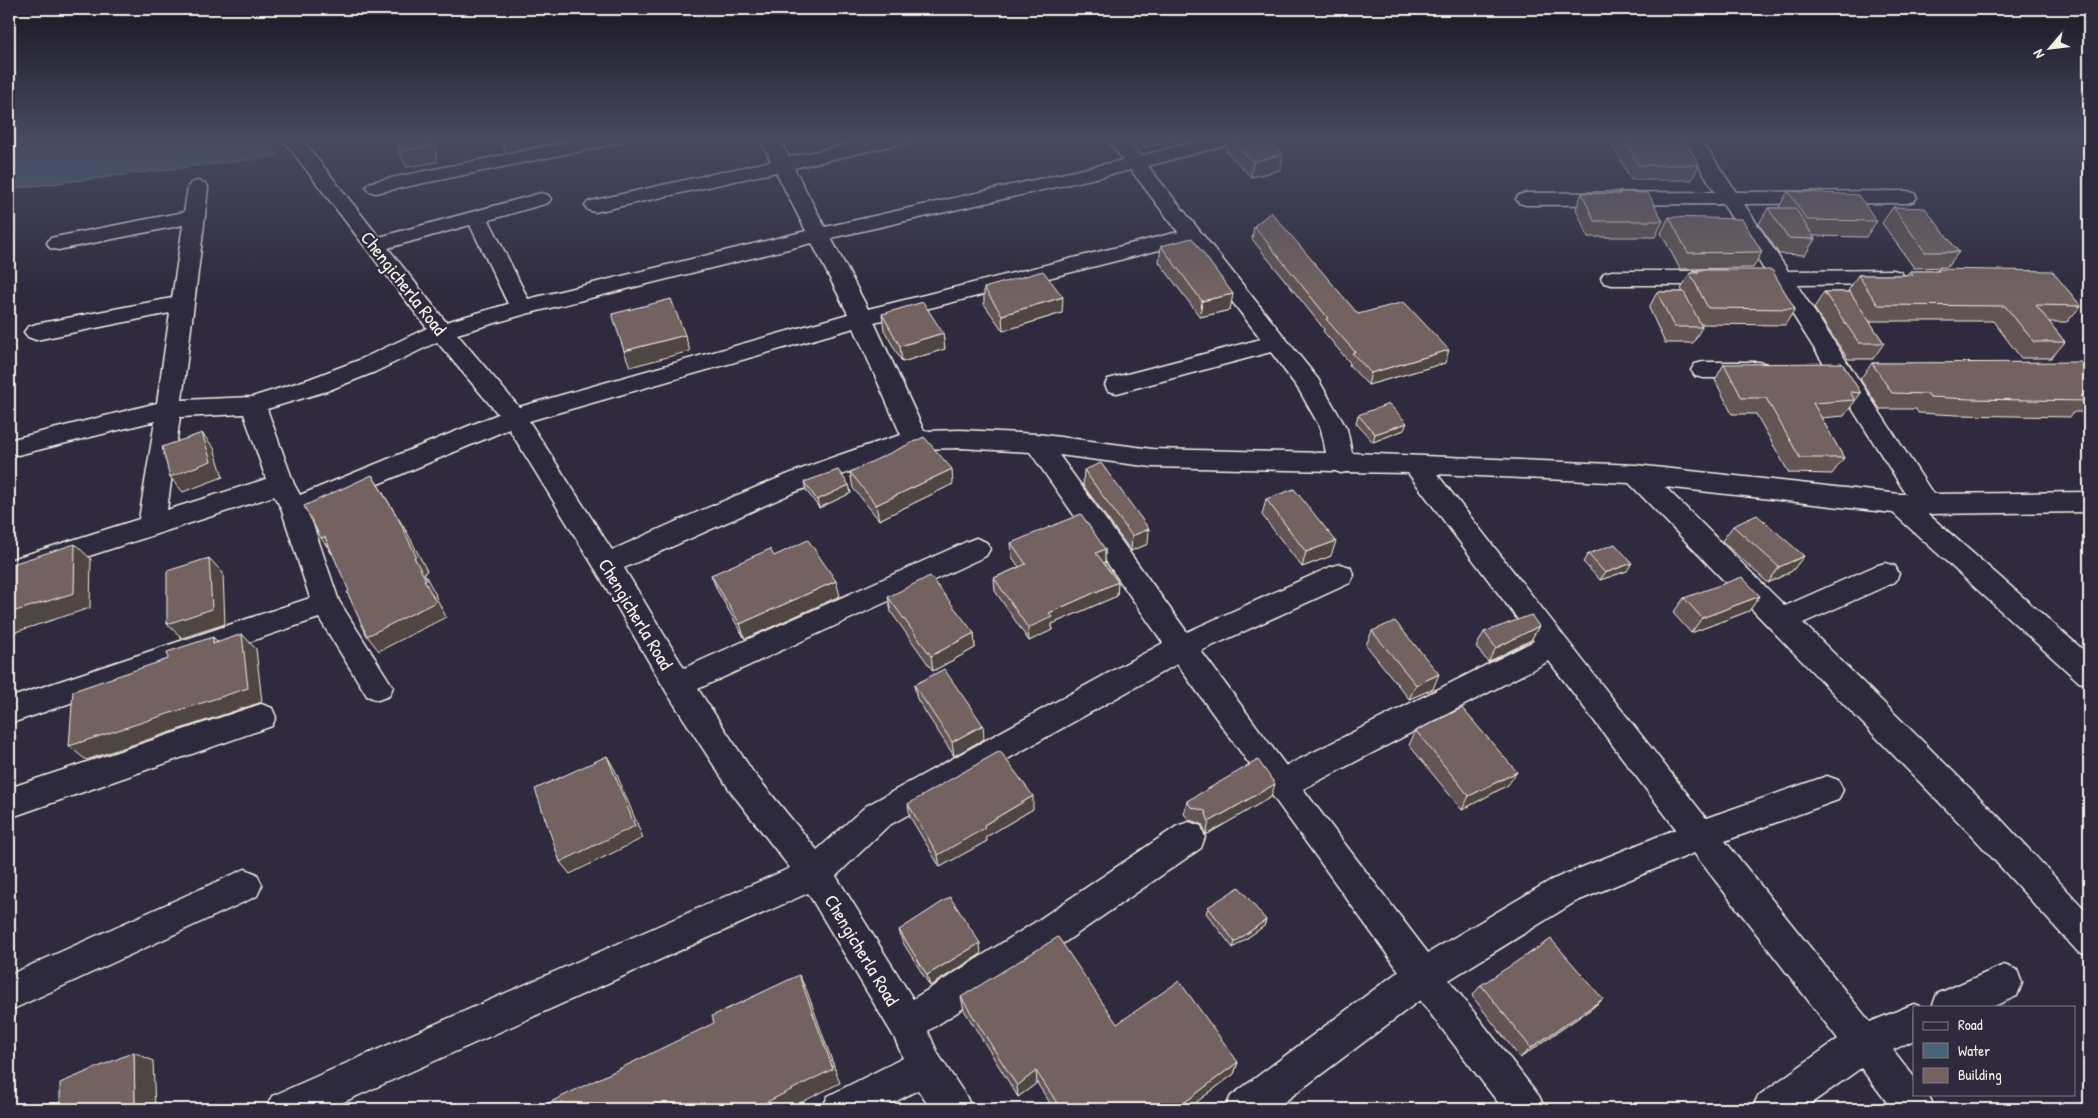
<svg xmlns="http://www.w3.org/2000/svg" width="2098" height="1118" font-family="'Patrick Hand',sans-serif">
<rect width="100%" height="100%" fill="#2f2a3d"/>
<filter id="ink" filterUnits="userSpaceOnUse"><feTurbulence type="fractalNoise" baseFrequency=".02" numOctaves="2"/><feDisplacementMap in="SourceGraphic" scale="10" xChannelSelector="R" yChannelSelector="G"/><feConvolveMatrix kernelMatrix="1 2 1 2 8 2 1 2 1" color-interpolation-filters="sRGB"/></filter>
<g filter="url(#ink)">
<path fill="#4b6376" stroke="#8f9ca4" d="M9,138H262L278,156L9,189Z"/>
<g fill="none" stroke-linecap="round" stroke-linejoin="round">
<g stroke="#f4f1e8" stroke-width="3">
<path id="minor" d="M282,138H301L379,237L534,195L541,193L548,195L551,199L548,203L489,220L528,299L806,231L776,172L595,212L588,210L585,206L588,202L595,200L771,161L760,138H778L789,157L877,138H910L908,142L794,168L825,227L1123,160L1107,138H1126L1140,156L1209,138H1239L1237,142L1148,166L1318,379L1347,429L1352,453L1636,465L1900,494H1906L1774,285L1758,283L1755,278L1758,273L1765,271L1723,204L1526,205L1519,203L1516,199L1519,195L1526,193L1715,192L1682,138H1700L1736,192L1907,191L1914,193L1917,197L1914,201L1907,203L1744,204L1788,271L1893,270L1901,272L1904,277L1901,282L1893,284L1797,285L1933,494L2089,492V512L1928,514L2089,655V685L2079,682L1893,513L1665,487L1785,606L1875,566L1885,563L1895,566L1899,574L1895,582L1803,623L1999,817L2089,914V956L2077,951L1975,839L1629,483L1437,474L1706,818L1827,776L1838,780L1843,790L1838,800L1725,841L1870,1022L1914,1004L1921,1007H1914V1040L1893,1050L1914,1077V1094H1928L1935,1109H1892L1861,1068L1803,1109H1752L1758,1096L1838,1039L1694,853L1575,902L1449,980L1539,1096L1545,1109H1503L1420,1000L1275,1109H1225L1231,1096L1399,971L1177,664L888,826L836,876L913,999L1037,921L1177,826L1189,822L1201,826L1205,837L1201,848L1061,945L928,1031L938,1054L966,1096L972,1109H931L918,1090L881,1109H822L828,1096L903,1058L894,1037L808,893L328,1109H266L272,1096L790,868L731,792L667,693L597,572L509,429L309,513L339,601L393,687L389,696L378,700L367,696L319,618L9,724V698L310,598L281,508L274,496L9,582V560L139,519L155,421L18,455L9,452V440L157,403L170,313L36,340L28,337L24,332L28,327L36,324L172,298L183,225L58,250L50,248L47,243L50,238L184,212L188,187L191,183L198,181L205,183L208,187L205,216L182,400L252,397L309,379L359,360L427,328ZM1131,170L1178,232L868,309L831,238ZM470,225L508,304L446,322L388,248ZM812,243L848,314L519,407L457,334L526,314ZM1187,243L1261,339L1108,379L1105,385L1108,391L1117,393L1271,352L1299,390L1321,429L1326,453L1152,449L1037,434L961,430L924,431L874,322ZM854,328L901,435C802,464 707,508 612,550L529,421ZM437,342L498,414L300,495L294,484L267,409L327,391L375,372ZM244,414L266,479L167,510L180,417ZM961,448L1030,452L1163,643L866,806L817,850L753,772L698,689L986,556L990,549L986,542L976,538L966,542L684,668L624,568L795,492L884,459L916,449ZM1059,455L1152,467L1335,471L1341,473L1346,472L1408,473L1534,641L1286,766L1201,651L1350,583L1354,575L1350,567L1340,564L1330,567L1187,632ZM1549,661L1676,829L1551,880L1428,953L1303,789Z
M588,138H624L621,142L614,144L376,193L369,191L366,187L369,183L376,181Z
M1612,271H1725L1733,273L1736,278L1733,283L1725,285H1612L1604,283L1601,278L1604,273Z
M1703,362H1759L1767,364L1771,370L1767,376L1759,378H1703L1695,376L1691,370L1695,364Z
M261,704L272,708L276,717L272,726L9,818V788Z
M245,869L257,874L262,885L257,896L9,1011V975Z
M2004,965L2017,970L2022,983L2017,996L1992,1007H1932L1937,994Z"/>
</g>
<use href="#minor" fill="#2f2a3d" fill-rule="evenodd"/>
</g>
<path fill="#635453" stroke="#f4f1e8" d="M1137,138H1177V140L1145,147Z
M1228,138H1266L1280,170L1251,177L1226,151Z
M1609,138H1684L1699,165L1692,180H1631Z
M1788,191L1877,221L1866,237L1813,236L1815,239L1805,255L1779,254L1759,224L1768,208H1780L1779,207Z
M1619,192L1663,221L1655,237H1588L1576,209L1582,193L1619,194Z
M1893,207L1959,252L1947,267L1914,268L1882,223Z
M1669,217L1762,252L1753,268L1680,269L1661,233Z
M1254,226L1358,314L1445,363L1368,385L1349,365L1350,363L1323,331L1324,329L1252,239Z
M1161,246L1230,310L1200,317L1159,262Z
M1938,269L2081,306L2067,322H2049L2065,342L2051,358H2021L1993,321H1869L1884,343L1873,359H1848L1814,308L1824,292H1849L1848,291L1858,275H1906L1910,271H1937Z
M1698,270L1795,309L1785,325L1700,324L1702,327L1693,343H1665L1649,308L1657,292H1683L1681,289L1690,273H1696Z
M984,288L1062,313L1003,331L984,304Z
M882,314L943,333L945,349L902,362L884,330Z
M1872,363L2089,367V412H2074L2070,417L1957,415L1918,413L1916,409H1880L1860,379Z
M1724,364L1861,393L1844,416L1821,418L1844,458L1832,474L1789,473L1756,414H1732L1715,380Z
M1358,415L1404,430L1373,442L1356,423Z
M1084,470L1148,544L1131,551L1083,485Z
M850,472L953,484L879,520L853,488Z
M804,482L849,485L851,493L819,508L806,490Z
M1266,499L1331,556L1302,567L1262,515Z
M1733,526L1804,556L1792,571L1768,583L1722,541Z
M1011,543L1105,549V562L1103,563L1118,582L1117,596L1052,624V630L1029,641L995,591L994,578L1019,567L1012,557Z
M1588,554L1627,571L1600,580L1583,562Z
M774,556L840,596L745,639L717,590L711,575Z
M1760,596L1749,611L1691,633L1673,613L1684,598Z
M888,597L974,633L975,648L933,671L891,612Z
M1539,626L1531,640L1488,662L1476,647L1484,632Z
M1372,631L1433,689L1409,699L1366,645Z
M914,685L984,739L954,756L917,699Z
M1416,731L1508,785L1462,810L1409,745Z
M1271,797L1206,835L1202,824L1189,820L1184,814L1187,801Z
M908,804L1033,809L986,837L987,841L940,867L910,817Z
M1208,907L1266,920L1264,926L1233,948L1206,913Z
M899,930L981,954L930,986L902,941Z
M1481,985L1603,999L1591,1009L1520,1058L1472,996Z
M961,997L1117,1024L1238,1062L1234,1074L1187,1109H1054L1037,1083L1018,1097L964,1010Z"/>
<path fill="#504543" stroke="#f4f1e8" d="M430,138H436L437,162L407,167L399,152Z
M500,138H555L556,142L506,153Z
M1152,138H1177V140L1145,147V139Z
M1283,154L1280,170L1251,177L1253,162Z
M1233,294L1230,310L1200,317L1202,301Z
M1063,297L1062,313L1003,331L1002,315Z
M943,333L945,349L902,362L900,346Z
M685,335L690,351L630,367L624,351Z
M1449,350L1445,363L1368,385L1371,373Z
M1407,423L1404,430L1373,442L1375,434Z
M202,433L214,448L223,477L183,492L170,477Z
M952,469L953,484L879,520L876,505Z
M372,475L408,534L427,571L424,573L436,595H435L446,617L379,651L367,636L424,580L414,557Z
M849,485L851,493L819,508L817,500Z
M1149,529L1148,544L1131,551L1132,536Z
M325,537L332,554L321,538Z
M1336,541L1331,556L1302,567L1306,552Z
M75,544L91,559L90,608L9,634V613Z
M1105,549V562L1095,566L1096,553Z
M1804,556L1792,571L1768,583L1779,567Z
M209,558L223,573L225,624L182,638L167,624Z
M1632,563L1627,571L1600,580L1605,573Z
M836,581L840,596L745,639L740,624Z
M1118,582L1117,596L1052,624V630L1029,641L1028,628L1049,613Z
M1760,596L1749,611L1691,633L1702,618Z
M1539,626L1531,640L1488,662L1496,648Z
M974,633L975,648L933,671L931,656Z
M242,634L256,649L262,702L86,760L69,746Z
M213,637L227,651L213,644Z
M1439,674L1433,689L1409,699L1416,685Z
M983,725L984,739L954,756L952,742Z
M607,756L615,770L643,838L570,874L560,862Z
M1517,772L1508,785L1462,810L1469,796Z
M1275,784L1271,797L1206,835L1209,822Z
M1033,796V809L986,837L987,841L940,867L938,855L984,825Z
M1266,920L1264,926L1233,948L1235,942Z
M980,943L981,954L930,986L927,975Z
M799,975L807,991L840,1083L788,1109H753Z
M1603,999L1591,1009L1520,1058L1531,1048Z
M134,1052L153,1061L155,1109H135Z
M1238,1062L1234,1074L1187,1109H1176Z
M1036,1071L1037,1083L1018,1097L1017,1086Z"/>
<path fill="#736260" stroke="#f4f1e8" d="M399,138H430V146L399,152Z
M1230,138H1266L1283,154L1253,162Z
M1624,138H1684L1699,165H1638Z
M1788,191L1858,195L1877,221L1807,220Z
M1619,192L1648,193L1663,221H1594L1582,193L1620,194Z
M1893,207L1925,208L1959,252H1925Z
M1768,208H1795L1815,239L1788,238Z
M1271,212L1358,314L1404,302L1449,350L1371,373L1352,353L1355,352L1326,319L1328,318L1254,226Z
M1669,217L1742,219L1762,252L1688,253Z
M1192,238L1233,294L1202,301L1161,246Z
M1938,269L2052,271L2081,306L2036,305L2065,342H2034L2005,306L1878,305L1858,275H1913L1910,271H1939Z
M1698,270H1772L1795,309L1708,308L1690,273H1699Z
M1043,271L1063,297L1002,315L984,288Z
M1657,292H1684L1702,327H1674Z
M1824,292H1850L1884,343H1859Z
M671,299L685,335L624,351L612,314Z
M923,302L943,333L900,346L882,314Z
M2085,362L2089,367V396H2081L2085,401L1970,399L1930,397L1928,394L1892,393L1872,363Z
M1842,363L1861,393L1850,392L1855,400L1813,403L1844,458H1800L1766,398H1742L1724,364Z
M1389,404L1407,423L1375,434L1358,415Z
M202,433L211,461L170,477L162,447Z
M924,437L952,469L876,505L850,472Z
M1101,463L1149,529L1132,536L1084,470Z
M838,470L849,485L817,500L804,482Z
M372,475L398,518L416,556L414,557L426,580H424L436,602L367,636L347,592L349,591L325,537L321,538L304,506Z
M1294,489L1336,541L1306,552L1266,499Z
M1081,514L1105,549L1096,553L1118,582L1049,613L1052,617L1028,628L994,578L1026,564L1011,543Z
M1757,515L1804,556L1779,567L1733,526Z
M808,540L836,581L740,624L711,575L770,549L774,556Z
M75,544L74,593L9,613V565Z
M1615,544L1632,563L1605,573L1588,554Z
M209,558L212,609L167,624V571Z
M930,576L974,633L931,656L888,597Z
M1742,577L1760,596L1702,618L1684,598Z
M1531,615L1539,626L1496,648L1484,632Z
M1395,621L1439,674L1416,685L1372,631Z
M242,634L248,688L69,746L73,691L168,659L167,652L213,637V644Z
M944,669L983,725L952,742L914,685Z
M1462,708L1517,772L1469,796L1416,731Z
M1000,751L1033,796L984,825L985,828L938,855L908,804Z
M607,756L635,826L560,862L535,789Z
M1258,760L1275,784L1209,822L1205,811L1191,807L1187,801Z
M1239,887L1266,920L1235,942L1208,907Z
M950,897L980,943L927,975L899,930Z
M1058,937L1117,1024L1179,981L1238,1062L1176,1109H1061L1036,1071L1017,1086L961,997Z
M1551,939L1603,999L1531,1048L1481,985Z
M799,975L833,1069L753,1109H536L714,1023L712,1016Z
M134,1052L135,1109H60V1083Z"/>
</g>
<linearGradient id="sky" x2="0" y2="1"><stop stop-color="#1a1722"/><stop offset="0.47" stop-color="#474a62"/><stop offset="1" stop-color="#474a62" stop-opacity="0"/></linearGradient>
<rect width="2098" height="294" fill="url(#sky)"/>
<g text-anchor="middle" stroke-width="4.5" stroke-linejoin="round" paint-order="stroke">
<g font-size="19" fill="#f4f1e8" stroke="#2f2a3d">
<text transform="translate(404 283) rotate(52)" y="7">Chengicherla Road</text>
<text transform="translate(636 614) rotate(59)" y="7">Chengicherla Road</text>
<text transform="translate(862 950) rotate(59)" y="7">Chengicherla Road</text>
</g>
</g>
<rect width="2098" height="1118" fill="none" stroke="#2f2a3d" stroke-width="30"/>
<rect x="15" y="15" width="2068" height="1088" fill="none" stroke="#f4f1e8" stroke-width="2" filter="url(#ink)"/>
<rect x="1913" y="1006" width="162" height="90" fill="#2f2a3d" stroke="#7e7a81"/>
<rect x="1923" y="1022" width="25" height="8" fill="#2f2a3d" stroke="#7e7a81"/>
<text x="1958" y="1030" font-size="15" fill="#f4f1e8">Road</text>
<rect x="1923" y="1043" width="25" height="15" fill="#4b6376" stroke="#7e7a81"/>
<text x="1958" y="1056" font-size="15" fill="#f4f1e8">Water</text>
<rect x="1923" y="1068" width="25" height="15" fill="#736260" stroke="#7e7a81"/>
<text x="1958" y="1080" font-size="15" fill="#f4f1e8">Building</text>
<g transform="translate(2050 48) rotate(242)" stroke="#2f2a3d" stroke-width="4" paint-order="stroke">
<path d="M0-4L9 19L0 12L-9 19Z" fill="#f4f1e8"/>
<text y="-8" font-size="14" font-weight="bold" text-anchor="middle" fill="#f4f1e8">N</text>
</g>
</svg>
